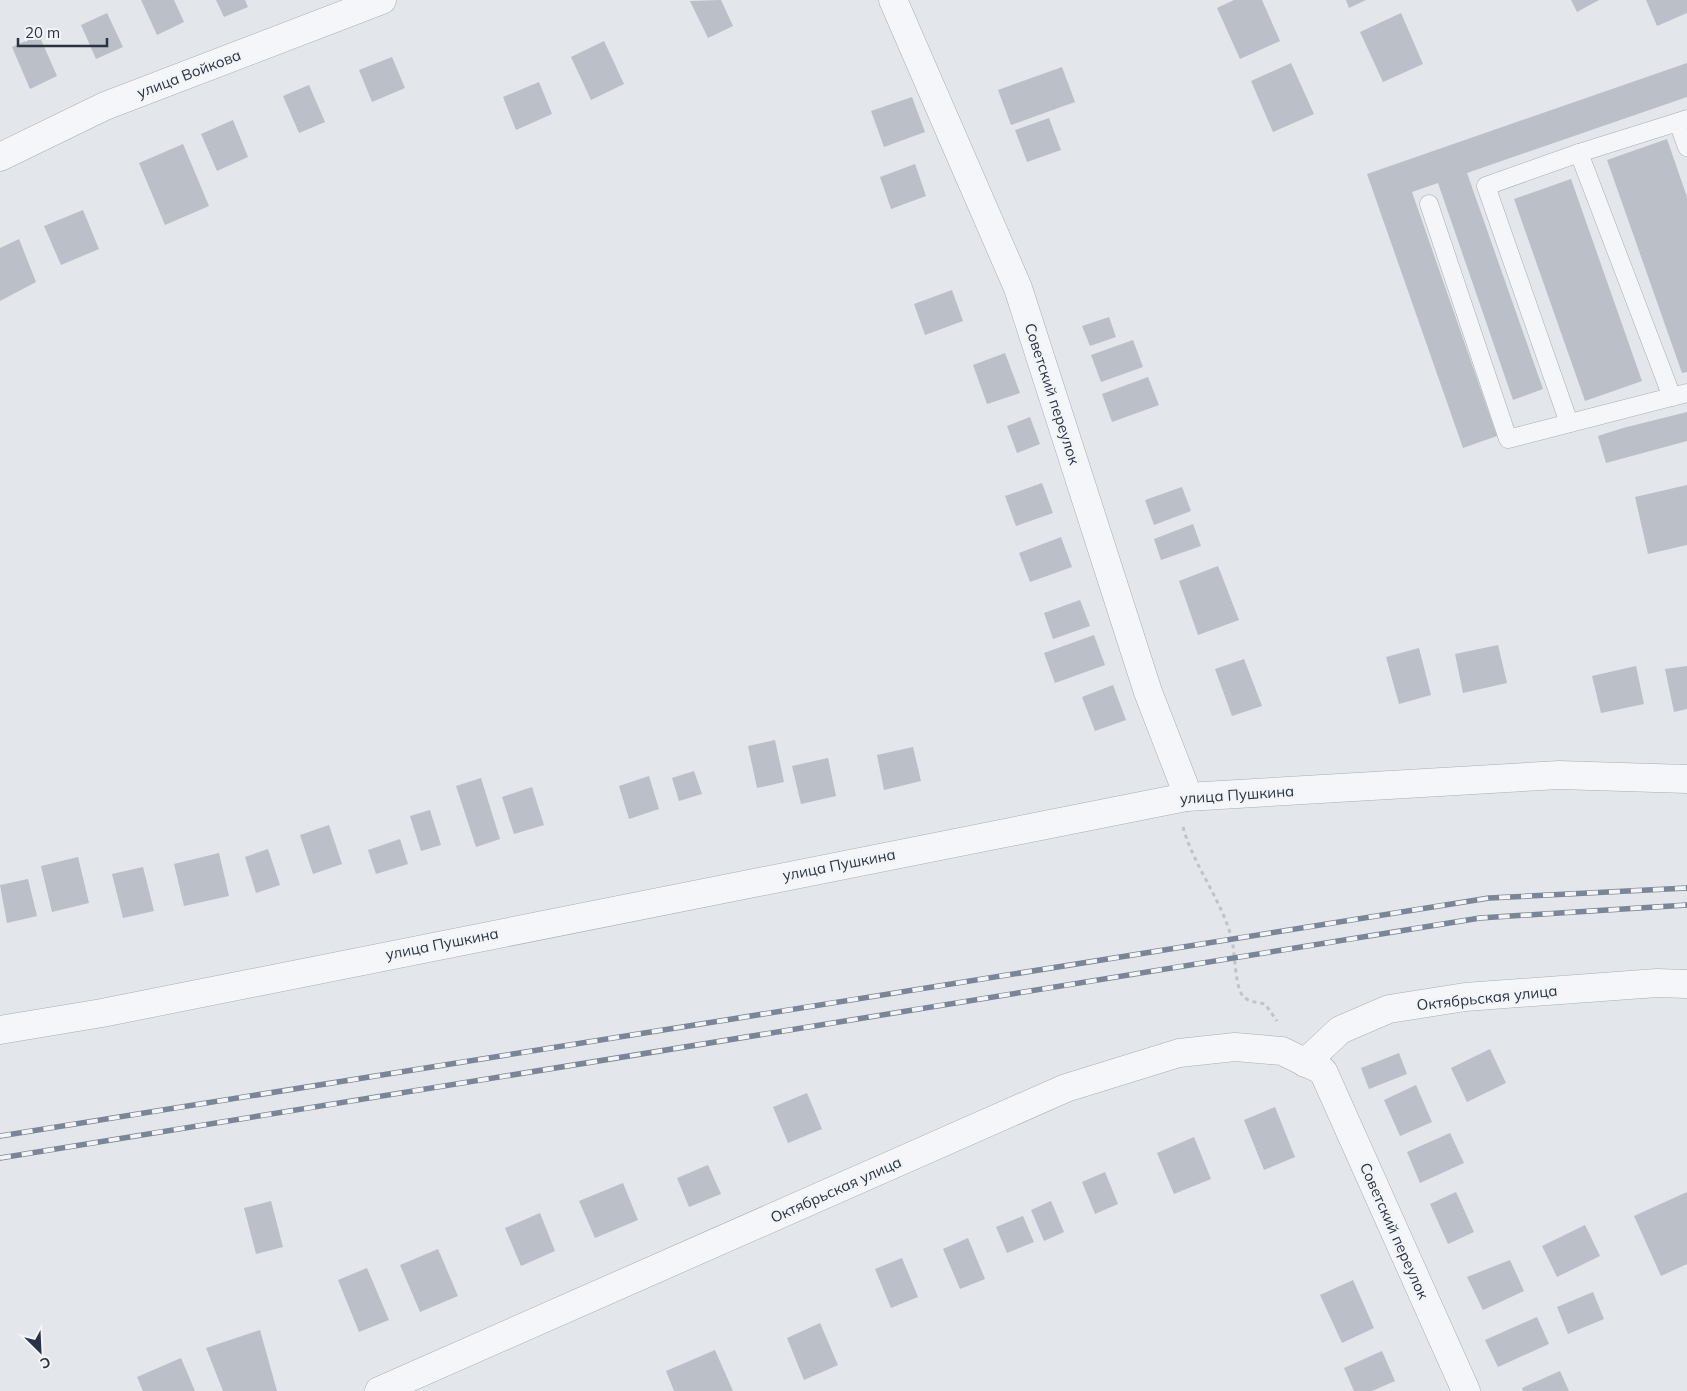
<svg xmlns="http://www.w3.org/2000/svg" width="1687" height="1391" font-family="Mulish,sans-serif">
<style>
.building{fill:#babfc8}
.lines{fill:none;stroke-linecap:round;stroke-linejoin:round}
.service-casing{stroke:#a8adb5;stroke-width:19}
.minor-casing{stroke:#a8adb5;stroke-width:29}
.path{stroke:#c0c3ca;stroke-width:3;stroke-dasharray:4 4;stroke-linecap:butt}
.service{stroke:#f5f6f9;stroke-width:18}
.minor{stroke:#f5f6f9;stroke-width:28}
.rail-casing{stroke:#7c8594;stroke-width:5.5}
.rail{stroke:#f2f5f8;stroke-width:4;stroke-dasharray:11;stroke-linecap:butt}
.labels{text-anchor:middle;stroke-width:5;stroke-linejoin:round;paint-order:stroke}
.street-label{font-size:15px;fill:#2b3343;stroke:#f2f5f8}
</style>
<rect width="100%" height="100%" fill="#e3e6eb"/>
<g class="building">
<path d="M141,0h33l10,22 -27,13z"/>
<path d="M216,0h29l3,7 -24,10z"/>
<path d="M721,0l12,26 -25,12 -18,-37z"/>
<path d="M1234,0h28l18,41 -40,18 -23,-51z"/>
<path d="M1346,0h20l-17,8z"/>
<path d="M1571,0h28l-22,12z"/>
<path d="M1646,0h41v13l-30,13z"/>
<path d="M107,13l16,34 -27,12 -15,-34z"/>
<path d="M1401,13l22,51 -40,18 -23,-50z"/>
<path d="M39,35l18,41 -27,13 -18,-42z"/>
<path d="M604,41l20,43 -33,16 -20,-43z"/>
<path d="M392,57l13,31 -33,14 -13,-32z"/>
<path d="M1291,63l23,51 -41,18 -22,-51z"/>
<path d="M1687,63v34l-220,76 76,216 -30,11 -75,-217 -26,9 85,244 -34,12 -96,-274z"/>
<path d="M1062,67l13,35 -64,23 -13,-35z"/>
<path d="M539,82l13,32 -36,16 -13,-33z"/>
<path d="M309,85l16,37 -26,11 -16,-37z"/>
<path d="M912,97l13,35 -41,15 -13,-36z"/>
<path d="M1049,118l12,32 -34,12 -12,-32z"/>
<path d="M233,120l15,37 -31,14 -16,-37z"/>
<path d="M1667,139l20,58v175l-5,1 -75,-213z"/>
<path d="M183,144l26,62 -44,19 -26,-62z"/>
<path d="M915,164l11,32 -35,13 -11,-32z"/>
<path d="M1571,179l71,202 -57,20 -71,-202z"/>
<path d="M83,210l16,39 -38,16 -17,-39z"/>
<path d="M19,239l17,43 -36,19v-53z"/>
<path d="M952,290l11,31 -38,14 -11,-31z"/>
<path d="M1109,317l7,20 -26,9 -8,-20z"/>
<path d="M1133,340l10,27 -42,15 -10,-27z"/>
<path d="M1005,353l15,40 -33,11 -14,-39z"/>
<path d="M1148,377l11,28 -47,17 -10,-28z"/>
<path d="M1687,412v29l-81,22 -8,-27 25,-8z"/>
<path d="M1030,417l10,27 -23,9 -10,-27z"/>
<path d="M1042,483l11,30 -37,13 -11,-30z"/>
<path d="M1687,485v60l-39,9 -13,-57z"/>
<path d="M1182,487l9,24 -37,14 -9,-25z"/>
<path d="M1193,524l8,22 -40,14 -7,-21z"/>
<path d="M1061,537l11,30 -42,15 -11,-29z"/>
<path d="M1218,566l21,54 -41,15 -19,-54z"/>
<path d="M1080,600l10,26 -37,13 -9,-26z"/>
<path d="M1094,635l11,30 -50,18 -11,-30z"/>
<path d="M1498,645l9,38 -44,10 -8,-39z"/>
<path d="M1419,648l12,47 -32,9 -13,-47z"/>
<path d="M1244,659l18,47 -30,10 -17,-47z"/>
<path d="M1636,666l8,38 -43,9 -9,-37z"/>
<path d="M1687,666v43l-13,3 -9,-43z"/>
<path d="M1113,685l13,35 -31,11 -13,-34z"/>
<path d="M775,740l9,42 -27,6 -9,-42z"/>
<path d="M913,747l8,34 -37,9 -7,-35z"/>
<path d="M828,758l8,38 -35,8 -9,-38z"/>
<path d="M694,771l8,23 -23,7 -7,-23z"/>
<path d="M649,776l10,33 -30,10 -10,-33z"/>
<path d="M481,778l19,61 -24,8 -20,-61z"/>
<path d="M532,787l12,38 -30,9 -12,-37z"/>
<path d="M430,810l11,35 -20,6 -11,-35z"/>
<path d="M329,825l13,39 -29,10 -13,-39z"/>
<path d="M400,839l8,25 -32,10 -8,-24z"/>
<path d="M268,849l12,36 -24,8 -11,-36z"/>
<path d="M219,853l10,43 -45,10 -10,-42z"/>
<path d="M78,857l11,46 -37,9 -11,-46z"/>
<path d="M143,867l11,44 -31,7 -11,-44z"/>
<path d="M28,879l9,37 -30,7 -7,-38z"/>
<path d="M1490,1049l16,34 -39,19 -16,-34z"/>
<path d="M1399,1053l8,21 -38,15 -8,-21z"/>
<path d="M1416,1085l16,37 -32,14 -16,-36z"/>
<path d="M807,1093l15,36 -34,14 -15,-36z"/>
<path d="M1275,1107l20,50 -31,13 -20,-50z"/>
<path d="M1450,1133l14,30 -44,20 -13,-31z"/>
<path d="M1194,1137l17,42 -37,15 -17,-41z"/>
<path d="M708,1165l13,29 -32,13 -12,-29z"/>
<path d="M1105,1172l13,32 -23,10 -13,-32z"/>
<path d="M623,1183l15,37 -43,18 -16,-37z"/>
<path d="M1456,1192l18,40 -26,12 -18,-40z"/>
<path d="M1687,1192v72l-26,12 -27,-60z"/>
<path d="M271,1201l12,46 -27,7 -12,-46z"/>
<path d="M1051,1201l13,31 -20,9 -13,-31z"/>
<path d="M540,1213l15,38 -34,15 -16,-38z"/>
<path d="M1023,1216l11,26 -27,11 -11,-26z"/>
<path d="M1585,1225l15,31 -43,21 -15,-31z"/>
<path d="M968,1238l17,41 -25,10 -17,-40z"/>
<path d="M438,1249l20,47 -38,16 -20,-47z"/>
<path d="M902,1258l16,39 -27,11 -16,-39z"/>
<path d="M1510,1260l14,31 -41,19 -16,-33z"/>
<path d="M367,1268l22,52 -30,12 -21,-52z"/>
<path d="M1353,1280l21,48 -32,15 -22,-48z"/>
<path d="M1593,1292l11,27 -36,15 -11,-27z"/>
<path d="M1537,1317l12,27 -51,23 -13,-27z"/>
<path d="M820,1323l18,42 -34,15 -17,-42z"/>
<path d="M260,1330l17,61h-54l-17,-43z"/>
<path d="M715,1350l18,41h-59l-8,-20z"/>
<path d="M1382,1351l13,30 -23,10h-18l-10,-23z"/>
<path d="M181,1358l14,33h-52l-6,-14z"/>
<path d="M1560,1371l9,20h-46l-1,-3z"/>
</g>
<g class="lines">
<defs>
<g id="service">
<path d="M1687,119l-9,3 9,25"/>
<path d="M1429,204l79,235 179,-46"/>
<path d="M1672,397l-93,-244 99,-31"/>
<path d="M1569,423l-83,-237 93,-33"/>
</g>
<g id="minor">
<path d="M893,0l125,288 130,404 36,93 2,12"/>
<path d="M0,157l105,-51 277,-106"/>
<path d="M0,1030l102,-17 1084,-216 373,-22 128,4"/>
<path d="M1305,1063l35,-33 49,-21 76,-12 192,-14 30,1"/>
<path d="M379,1391l687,-303 113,-35 56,-6 47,4 41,20 143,320"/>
</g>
</defs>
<use href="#service" class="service-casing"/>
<use href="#minor" class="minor-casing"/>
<path class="path" d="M1183,827c11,40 39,73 49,113 3,15 3,41 9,53 5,9 15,9 24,11l12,17"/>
<use href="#service" class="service"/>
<use href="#minor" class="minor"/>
<defs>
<g id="rail">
<path d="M0,1136l1489,-238 198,-10"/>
<path d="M0,1158l1480,-240 207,-13"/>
</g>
</defs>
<use href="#rail" class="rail-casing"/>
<use href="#rail" class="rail"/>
</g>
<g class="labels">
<g class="street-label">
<text transform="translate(189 74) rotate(-21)" y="5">улица Войкова</text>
<text transform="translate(1052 394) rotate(72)" y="5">Советский переулок</text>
<text transform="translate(1237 795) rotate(-4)" y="5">улица Пушкина</text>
<text transform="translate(839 865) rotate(-11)" y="5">улица Пушкина</text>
<text transform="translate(442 944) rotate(-11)" y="5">улица Пушкина</text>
<text transform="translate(1487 998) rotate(-6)" y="5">Октябрьская улица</text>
<text transform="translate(836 1190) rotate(-24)" y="5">Октябрьская улица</text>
<text transform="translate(1394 1231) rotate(66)" y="5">Советский переулок</text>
</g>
</g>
<g transform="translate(40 1351) rotate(156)" stroke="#f2f5f8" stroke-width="4" paint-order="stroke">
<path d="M0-4L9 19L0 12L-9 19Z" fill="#2b3343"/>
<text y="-8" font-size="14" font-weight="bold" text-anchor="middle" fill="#2b3343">С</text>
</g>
<path d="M18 38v8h89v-8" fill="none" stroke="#2b3343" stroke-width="2.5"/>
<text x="25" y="38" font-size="15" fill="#2b3343" stroke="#f2f5f8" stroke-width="4" paint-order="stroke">20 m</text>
</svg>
